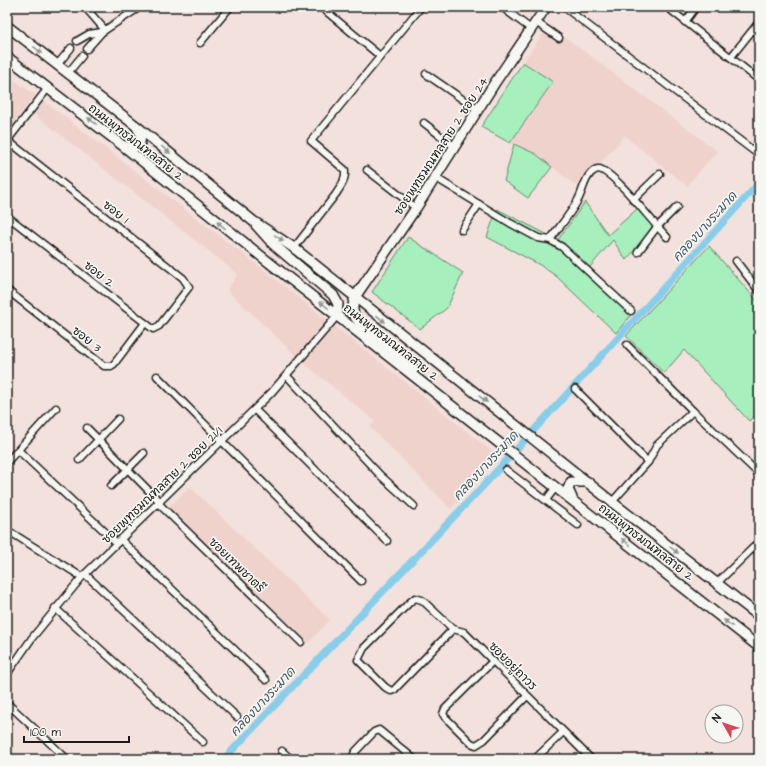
<svg xmlns="http://www.w3.org/2000/svg" width="766" height="766" font-family="'Architects Daughter','Playpen Sans Thai',sans-serif">
<style>
.built{fill:#f0d2cd}
.green{fill:#a7efbc;stroke:#62866c}
.lines{fill:none;stroke-linecap:round;stroke-linejoin:round}
.canal{stroke:#88cdea;stroke-width:7}
.street-casing{stroke:#1c1c1c;stroke-width:9}
.secondary-casing{stroke:#1c1c1c;stroke-width:12}
.street{stroke:#f6f6f2;stroke-width:6}
.secondary{stroke:#f6f6f2;stroke-width:9}
.oneway{fill:#949492}
.labels{text-anchor:middle;stroke-width:3.5;stroke-linejoin:round;paint-order:stroke}
.street-label{font-size:12px;fill:#1c1c1c;stroke:#f6f6f2}
.water-label{font-size:13px;font-style:italic;fill:#425a64;stroke:#f6f6f2}
</style>
<rect width="100%" height="100%" fill="#f2e1dc"/>
<filter id="ink" filterUnits="userSpaceOnUse"><feTurbulence type="fractalNoise" baseFrequency=".025" numOctaves="2"/><feDisplacementMap in="SourceGraphic" scale="8" xChannelSelector="R" yChannelSelector="G"/><feConvolveMatrix kernelMatrix="1 2 1 2 8 2 1 2 1" color-interpolation-filters="sRGB"/></filter>
<g filter="url(#ink)">
<g class="built">
<path d="M549,25l168,126 -30,35 -62,-50 -47,51 -42,-33 -26,-11 43,-60 -30,-21z"/>
<path d="M7,75l28,20 -28,37z"/>
<path d="M44,101l220,169 235,187 -48,52 -81,-82 5,-6 -69,-56 -79,-75 11,-16 -204,-160z"/>
<path d="M190,487l140,133 -22,23 -140,-136z"/>
</g>
<g class="green">
<path d="M523,62l30,20 -43,61 -29,-16z"/>
<path d="M514,144l22,10 16,13 -24,31 -24,-17z"/>
<path d="M585,202l23,33 29,-26 17,19 -28,32 -13,-20 -24,28 46,42 -19,23 -60,-57 -16,-11 -53,-28 10,-28 61,31z"/>
<path d="M408,237l55,36 -16,35 -27,21 -48,-37z"/>
<path d="M709,246l50,57v108l-10,10 -65,-71 -20,23 -38,-37z"/>
</g>
<g class="lines">
<path class="canal" d="M224,759l260,-274 275,-302"/>
<defs>
<g id="street">
<path d="M85,7l20,23"/>
<path d="M321,7l59,49"/>
<path d="M564,7l195,148"/>
<path d="M667,7l92,73"/>
<path d="M503,8l28,21"/>
<path d="M536,22l23,16"/>
<path d="M685,22l11,-15"/>
<path d="M77,41l12,-7 13,-2"/>
<path d="M200,43l30,-36"/>
<path d="M87,49l15,-17 38,-25"/>
<path d="M731,57l28,-35"/>
<path d="M57,65l14,-17"/>
<path d="M68,73l14,-17"/>
<path d="M426,74l52,36"/>
<path d="M424,123l31,24"/>
<path d="M7,141l41,-53"/>
<path d="M367,170l49,38"/>
<path d="M436,178l74,45 28,15 12,2c9,-13 20,-25 28,-40 5,-9 6,-20 13,-27 3,-3 7,-5 11,-3 19,10 48,50 65,67"/>
<path d="M633,200l27,-26"/>
<path d="M7,216l146,113 6,-3 30,-39 -6,-9 -176,-138"/>
<path d="M462,230l17,-26"/>
<path d="M550,240l12,7 69,64"/>
<path d="M294,248l42,-54c5,-8 10,-14 9,-24l-34,-29 110,-134"/>
<path d="M638,252l19,-25 20,-20"/>
<path d="M736,261l23,30"/>
<path d="M7,290l97,76h7l3,-2 31,-41"/>
<path d="M627,345l66,66"/>
<path d="M157,376l204,205"/>
<path d="M287,376l93,99 34,31"/>
<path d="M575,389l73,73"/>
<path d="M255,410l132,131"/>
<path d="M87,428l73,74"/>
<path d="M18,450l99,93"/>
<path d="M79,460l39,-41"/>
<path d="M7,462l49,-54"/>
<path d="M506,470l72,55"/>
<path d="M111,486l33,-33"/>
<path d="M546,500l10,-13"/>
<path d="M612,502l36,-40 9,-17 36,-34 66,63"/>
<path d="M159,504l142,138"/>
<path d="M7,530l75,47"/>
<path d="M121,540l145,140"/>
<path d="M85,574l152,143"/>
<path d="M717,583l42,-41"/>
<path d="M55,608l148,134"/>
<path d="M453,629l-59,61 -3,1 -6,-4 -27,-27 6,-12 45,-45 6,-5 7,2 31,29 11,3 127,127"/>
<path d="M493,661l-48,48 -2,5 2,3 26,26 5,2 8,-5 43,-44"/>
<path d="M7,674l25,-36 50,-61 189,-184 66,-77"/>
<path d="M7,703l60,56"/>
<path d="M282,751l9,8"/>
<path d="M356,759l-2,-5 2,-3 18,-19 5,-2 35,29"/>
<path d="M535,759l28,-27"/>
</g>
<g id="secondary">
<path d="M7,26l128,99 118,96 41,27 318,254 147,114"/>
<path d="M7,57l115,88 149,119 488,383"/>
<path d="M124,146l9,2 7,-5 1,-8 -4,-8"/>
<path d="M256,225l17,19 60,51 5,9 -1,12"/>
<path d="M414,369c-13,-12 -53,-39 -60,-54 -2,-6 -1,-12 1,-18l61,-89 78,-124 52,-77"/>
<path d="M572,498l-4,-9 3,-7h17"/>
</g>
</defs>
<use href="#street" class="street-casing"/>
<use href="#secondary" class="secondary-casing"/>
<use href="#street" class="street"/>
<use href="#secondary" class="secondary"/>
</g>
<defs><path id="oneway-solid" d="M-6-.8H1V-3.2L6.5 0L1 3.2V.8H-6Z"/></defs>
<g class="oneway">
<use href="#oneway-solid" transform="translate(38 50) rotate(38)"/>
<use href="#oneway-solid" transform="translate(92 121) rotate(-142)"/>
<use href="#oneway-solid" transform="translate(166 150) rotate(39)"/>
<use href="#oneway-solid" transform="translate(221 225) rotate(-141)"/>
<use href="#oneway-solid" transform="translate(279 238) rotate(35)"/>
<use href="#oneway-solid" transform="translate(324 305) rotate(-142)"/>
<use href="#oneway-solid" transform="translate(381 319) rotate(39)"/>
<use href="#oneway-solid" transform="translate(483 399) rotate(38)"/>
<use href="#oneway-solid" transform="translate(626 542) rotate(-142)"/>
<use href="#oneway-solid" transform="translate(674 550) rotate(38)"/>
<use href="#oneway-solid" transform="translate(728 623) rotate(-142)"/>
</g>
</g>
<g class="labels">
<g class="street-label">
<text transform="translate(136 142) rotate(38)" y="4">ถนนพุทธมณฑลสาย 2</text>
<text transform="translate(441 146) rotate(-57)" y="4">ซอยพุทธมณฑลสาย 2 ซอย 24</text>
<text transform="translate(116 212) rotate(38)" y="4">ซอย 1</text>
<text transform="translate(99 274) rotate(38)" y="4">ซอย 2</text>
<text transform="translate(87 339) rotate(38)" y="4">ซอย 3</text>
<text transform="translate(391 342) rotate(38)" y="4">ถนนพุทธมณฑลสาย 2</text>
<text transform="translate(162 485) rotate(-44)" y="4">ซอยพุทธมณฑลสาย 2 ซอย 21/1</text>
<text transform="translate(646 542) rotate(38)" y="4">ถนนพุทธมณฑลสาย 2</text>
<text transform="translate(237 565) rotate(44)" y="4">ซอยเทพชาตรี</text>
<text transform="translate(513 666) rotate(45)" y="4">ซอยอยู่ถาวร</text>
</g>
<g class="water-label">
<text transform="translate(704 226) rotate(-48)" y="5">คลองบางระมาด</text>
<text transform="translate(485 465) rotate(-47)" y="5">คลองบางระมาด</text>
<text transform="translate(262 701) rotate(-47)" y="5">คลองบางระมาด</text>
</g>
</g>
<rect width="766" height="766" fill="none" stroke="#f6f6f2" stroke-width="24"/>
<rect x="12" y="12" width="742" height="742" fill="none" stroke="#1c1c1c" stroke-width="1.5" filter="url(#ink)"/>
<g transform="translate(724 724) rotate(309)"><circle r="19" fill="#f6f6f2" stroke="#9f9f9c"/>
<path d="M0-3L7 15L0 10L-7 15Z" fill="#d1495b"/>
<text y="-6" font-size="11" font-weight="bold" text-anchor="middle" fill="#1c1c1c">N</text>
</g>
<path d="M24 736v6h105v-6" fill="none" stroke="#1c1c1c" stroke-width="2"/>
<text x="30" y="736" font-size="12" fill="#1c1c1c" stroke="#f6f6f2" stroke-width="3" paint-order="stroke">100 m</text>
</svg>
